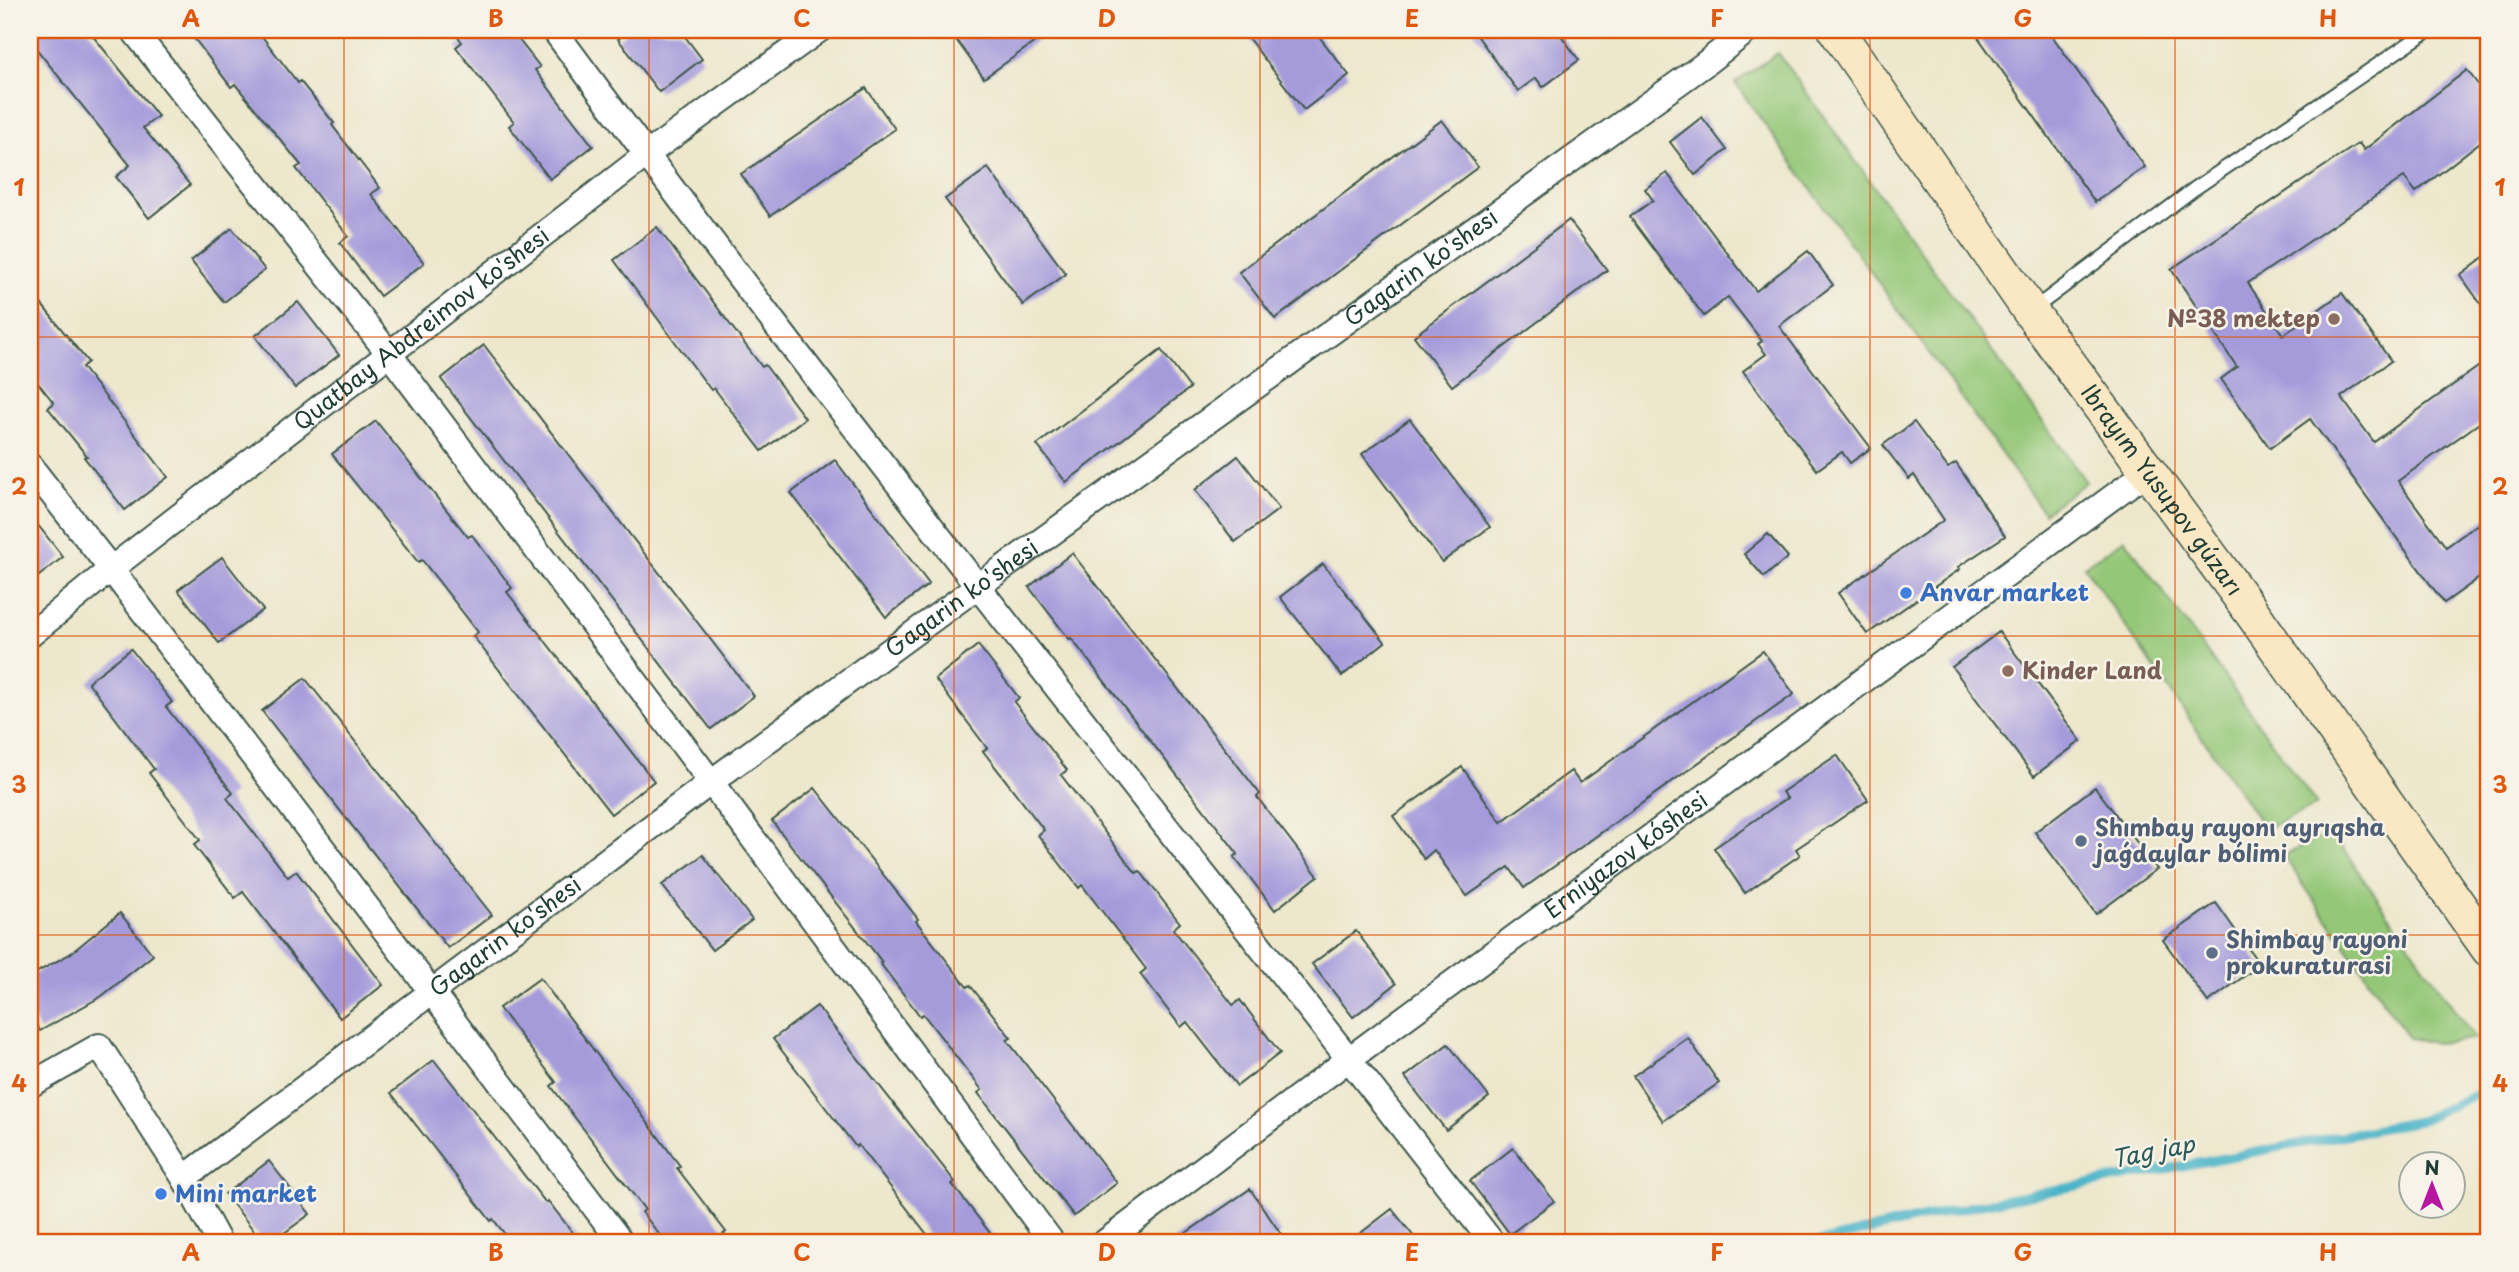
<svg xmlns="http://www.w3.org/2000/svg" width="2519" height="1272" font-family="'Playpen Sans',sans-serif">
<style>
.green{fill:#94c778;stroke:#5a8256;stroke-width:2}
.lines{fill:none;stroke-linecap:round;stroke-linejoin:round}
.stream{stroke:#4ab3c8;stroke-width:9}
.building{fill:#a59bdb}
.service-casing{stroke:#3e564b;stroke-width:16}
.minor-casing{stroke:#3e564b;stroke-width:28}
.secondary-casing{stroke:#3e564b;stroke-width:38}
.service{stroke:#fff;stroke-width:12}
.minor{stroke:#fff;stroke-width:24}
.secondary{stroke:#fae7c3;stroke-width:35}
.grid{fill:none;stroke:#de580e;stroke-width:2;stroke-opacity:0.55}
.education-dot{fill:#8d6e63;stroke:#f7f3e8;stroke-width:2.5}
.shop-dot{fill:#3f7fe0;stroke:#f7f3e8;stroke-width:2.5}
.service-dot{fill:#5c6f8a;stroke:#f7f3e8;stroke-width:2.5}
.labels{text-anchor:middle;stroke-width:5;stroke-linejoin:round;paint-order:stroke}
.street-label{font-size:23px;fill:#1f3d34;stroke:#f7f3e8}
.education-label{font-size:23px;font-weight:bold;fill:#785e54;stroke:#f7f3e8;text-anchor:end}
.shop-label{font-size:23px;font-weight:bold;fill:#366cbe;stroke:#f7f3e8;text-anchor:start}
.service-label{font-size:23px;font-weight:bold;fill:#4e5e75;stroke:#f7f3e8;text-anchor:start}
.water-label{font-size:24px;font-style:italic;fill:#2a5a59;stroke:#f7f3e8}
.neatline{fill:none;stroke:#de580e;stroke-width:2.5}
.grid-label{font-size:23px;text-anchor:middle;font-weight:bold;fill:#de580e}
</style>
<rect width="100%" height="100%" fill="#f7f3e8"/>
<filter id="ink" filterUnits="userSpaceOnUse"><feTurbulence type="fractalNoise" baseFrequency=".0143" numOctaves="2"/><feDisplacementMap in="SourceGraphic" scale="14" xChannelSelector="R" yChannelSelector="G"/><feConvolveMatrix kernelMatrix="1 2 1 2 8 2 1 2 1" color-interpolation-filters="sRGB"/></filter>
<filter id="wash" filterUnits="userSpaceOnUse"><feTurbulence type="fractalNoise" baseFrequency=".00686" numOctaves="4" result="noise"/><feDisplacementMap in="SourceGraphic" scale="28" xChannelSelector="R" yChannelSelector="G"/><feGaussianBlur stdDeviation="1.57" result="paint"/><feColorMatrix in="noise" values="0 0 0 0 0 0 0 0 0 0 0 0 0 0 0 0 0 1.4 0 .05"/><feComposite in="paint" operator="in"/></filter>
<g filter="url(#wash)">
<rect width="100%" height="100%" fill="#ede7cc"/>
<g class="green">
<path d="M1778,53l308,429 -42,31 -309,-430z"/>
<path d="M2125,539l192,266 -52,24 -181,-263z"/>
<path d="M2332,833l143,206 -39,4 -27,-5 -126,-183z"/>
</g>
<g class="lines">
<path class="stream" d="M1818,1242l164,-38 437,-83 70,-33"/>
</g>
<g id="blocks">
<g class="building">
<path d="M30,30h58l70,86 -15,12 47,57 -41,33 -33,-41 14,-12 -100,-124z"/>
<path d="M188,30h69l41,53 2,-2 34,42 -2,2 48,63 -9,6 53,69 -44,33 -40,-53 8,-7 -52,-68 5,-3 -66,-81 -4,3z"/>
<path d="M453,30h58l29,37 -5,3 58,76 -43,33 -41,-53 5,-4 -58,-75 6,-5z"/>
<path d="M630,30h50l22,29 -43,33 -41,-53z"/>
<path d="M949,30h103l-68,48z"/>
<path d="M1242,30h72l35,45 -45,35z"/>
<path d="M1473,30h84l22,30 -36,27 -7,-9 -18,13z"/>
<path d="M1973,30h75l97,137 -50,35z"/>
<path d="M2467,70l22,29v36l-73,57 -12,-15 -156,106 35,52 59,-42 49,68 -50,36 33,45 115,-83v57l-91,65 48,66 43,-31v55l-45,32 -134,-184 -40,29 -49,-69 16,-12 -66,-98 188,-126 5,7z"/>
<path d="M866,88l29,41 -125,87 -29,-42z"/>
<path d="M1702,117l25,33 -32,25 -25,-33z"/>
<path d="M1442,120l36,47 -203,152 -36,-47z"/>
<path d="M988,168l78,106 -43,31 -78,-106z"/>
<path d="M1667,173l89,118 52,-40 25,34 -54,41 92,122 -21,15 -8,-11 -25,18 -74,-99 23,-17 -8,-10 4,-3 -34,-44 -24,19 -74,-99 23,-17 -8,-11z"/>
<path d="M1569,220l38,50 -155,116 -38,-50z"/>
<path d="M657,227l105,140 3,-2 40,53 -43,33 -48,-63 -3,2 -97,-130z"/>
<path d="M232,228l33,42 -41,32 -33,-41z"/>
<path d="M2489,253v62l-29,-40z"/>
<path d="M30,290l58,72 -6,5 86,110 -43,33 -41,-53 3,-1 -39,-48 6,-5 -24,-30z"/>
<path d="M298,302l41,53 -44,33 -40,-52z"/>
<path d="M484,345l270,351 -43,33 -270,-350z"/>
<path d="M1161,350l29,38 -124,94 -29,-37z"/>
<path d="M1410,419l80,108 -48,35 -80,-108z"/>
<path d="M376,421l92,116 4,-2 40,53 -5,4 147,189 -43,33 -138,-178 5,-4 -56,-72 -4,2 -86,-108z"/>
<path d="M1914,422l34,46 8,-5 49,73 -47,31 2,2 -93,65 -29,-41 106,-73 -30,-45 -5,4 -26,-34z"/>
<path d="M1238,456l41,53 -44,33 -40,-52z"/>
<path d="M835,460l94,124 -43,33 -95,-124z"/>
<path d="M30,515l33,42 -33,26z"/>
<path d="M1768,534l20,23 -24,20 -20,-23z"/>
<path d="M1072,553l188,241 -3,3 61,79 -43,34 -41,-53 4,-3 -167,-216 -2,1 -40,-52z"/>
<path d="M222,557l41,53 -44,33 -41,-53z"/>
<path d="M1323,564l62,78 -43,34 -62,-79z"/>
<path d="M1999,632l82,109 -47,35 -82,-109z"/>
<path d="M978,645l41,53 -5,4 53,68 -6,5 75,98 4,-2 40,52 -7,6 60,76 7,-5 40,53 -43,33 -50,-64 -6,5 -41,-53 6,-5 -64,-84 -3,3 -41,-53 6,-5 -61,-79 4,-3 -52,-69z"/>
<path d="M131,649l41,53 -6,5 67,86 -6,5 61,79 8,-6 87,114 -43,33 -97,-126 -8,6 -41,-53 6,-5 -51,-67 5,-4 -66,-87z"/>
<path d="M1763,651l31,43 -270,194 -15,-21 -42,29 -33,-46 -10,9 -31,-43 69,-49 39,55 70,-51 9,12z"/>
<path d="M305,678l187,237 -44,33 -186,-237z"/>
<path d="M1837,755l31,45 -72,49 4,6 -55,38 -31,-45 73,-50 -5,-6z"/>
<path d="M2095,787l62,82 -61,45 -61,-82z"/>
<path d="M815,788l103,131 -2,2 51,66 3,-2 41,53 -4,2 110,143 -43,33 -96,-123 4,-3 -59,-76 -3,2 -40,-53 2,-1 -110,-141z"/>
<path d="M703,855l49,65 -40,30 -50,-65z"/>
<path d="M2216,903l44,62 -52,37 -45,-62z"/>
<path d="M120,913l33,42 -51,41 -62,35 -10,-18v-37l40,-22z"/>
<path d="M1356,931l40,53 -43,33 -41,-53z"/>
<path d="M540,978l140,188 -3,2 49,64 -13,10h-48l-23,-30 3,-2 -94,-124 5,-4 -57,-74z"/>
<path d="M817,1006l138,176 -3,2 45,58h-64l-75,-97 -2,2 -41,-53 -42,-55z"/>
<path d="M1688,1038l31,45 -56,38 -30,-45z"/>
<path d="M1448,1044l41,53 -43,33 -41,-53z"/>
<path d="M434,1060l112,143 2,-2 32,41h-69l-18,-23 -2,2 -100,-128z"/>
<path d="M1513,1148l41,53 -44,33 -40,-53z"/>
<path d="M269,1161l41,53 -38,28h-9l-38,-48z"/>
<path d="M1250,1189l31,45 -12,8h-96z"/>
<path d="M1392,1209l26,33h-69z"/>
</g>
</g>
</g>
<g filter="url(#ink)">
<use href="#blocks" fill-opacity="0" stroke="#3e564b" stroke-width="2"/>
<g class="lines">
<defs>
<path id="service" d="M2031,311l163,-122 235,-159"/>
<g id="minor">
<path d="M133,30l257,325 321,427 341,460"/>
<path d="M554,30c303,411 624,809 938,1212"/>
<path d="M30,466l81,103 510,673"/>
<path id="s1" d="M30,635l81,-66 535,-414 173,-125"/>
<path d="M30,1085l69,-39 85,132 35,64"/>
<path id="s2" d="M184,1178l527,-396 267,-196 724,-520 46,-36"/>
<path id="s3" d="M1105,1242l244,-183 799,-588"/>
</g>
<g id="secondary">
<path id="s4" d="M1836,30l194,281 223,303 236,335"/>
</g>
</defs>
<use href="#service" class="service-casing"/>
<use href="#minor" class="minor-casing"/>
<use href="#secondary" class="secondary-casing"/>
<use href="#service" class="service"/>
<use href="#minor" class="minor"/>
<use href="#secondary" class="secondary"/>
</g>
</g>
<path class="grid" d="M344,30v1212M649,30v1212M954,30v1212M1260,30v1212M1565,30v1212M1870,30v1212M2175,30v1212M30,337h2459M30,636h2459M30,935h2459"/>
<g class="education-dot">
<circle cx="2334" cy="319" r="7"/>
<circle cx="2008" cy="671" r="7"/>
</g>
<g class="shop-dot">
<circle cx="1906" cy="593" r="7"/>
<circle cx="161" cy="1194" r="7"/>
</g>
<g class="service-dot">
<circle cx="2081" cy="841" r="7"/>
<circle cx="2212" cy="953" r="7"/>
</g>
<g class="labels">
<g class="street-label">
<text dy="8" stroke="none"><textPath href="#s2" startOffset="1536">Gagarin ko'shesi</textPath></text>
<text dy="8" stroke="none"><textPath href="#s1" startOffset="497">Quatbay Abdreimov ko'shesi</textPath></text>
<text dy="8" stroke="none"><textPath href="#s4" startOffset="564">Ibrayım Yusupov gúzarı</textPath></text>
<text dy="8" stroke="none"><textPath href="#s2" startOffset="970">Gagarin ko'shesi</textPath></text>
<text dy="8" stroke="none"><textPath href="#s3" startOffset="649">Erniyazov kóshesi</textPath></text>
<text dy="8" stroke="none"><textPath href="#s2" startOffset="402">Gagarin ko'shesi</textPath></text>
</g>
<g class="education-label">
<text x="2320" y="327">№38 mektep</text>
<text x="2022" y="679" text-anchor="start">Kinder Land</text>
</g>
<g class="shop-label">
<text x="1920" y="601">Anvar market</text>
<text x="175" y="1202">Mini market</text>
</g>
<g class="service-label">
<text x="2095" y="836">Shımbay rayonı ayrıqsha<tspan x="2095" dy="26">jaǵdaylar bólimi</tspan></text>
<text x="2226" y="948">Shimbay rayoni<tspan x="2226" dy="26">prokuraturasi</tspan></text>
</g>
<g class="water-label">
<text transform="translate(2153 1152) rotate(-11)" y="8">Tag jap</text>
</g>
</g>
<rect width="2519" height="1272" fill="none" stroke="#f7f3e8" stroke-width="77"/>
<g transform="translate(2432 1185)"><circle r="33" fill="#f7f3e8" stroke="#a1aaa0" stroke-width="2"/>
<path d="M0-5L12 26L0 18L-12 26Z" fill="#b5179e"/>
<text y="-10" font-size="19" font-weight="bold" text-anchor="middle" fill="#1f3d34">N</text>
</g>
<rect x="38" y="38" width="2442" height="1196" class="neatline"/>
<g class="grid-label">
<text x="191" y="27">A</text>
<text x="496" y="27">B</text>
<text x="802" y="27">C</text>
<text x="1107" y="27">D</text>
<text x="1412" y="27">E</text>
<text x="1717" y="27">F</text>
<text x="2023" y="27">G</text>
<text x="2328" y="27">H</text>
<text x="19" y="196">1</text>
<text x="2500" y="196">1</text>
<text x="19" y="495">2</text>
<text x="2500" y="495">2</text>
<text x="19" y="793">3</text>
<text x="2500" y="793">3</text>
<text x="19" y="1092">4</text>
<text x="2500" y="1092">4</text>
<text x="191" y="1261">A</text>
<text x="496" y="1261">B</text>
<text x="802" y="1261">C</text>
<text x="1107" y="1261">D</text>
<text x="1412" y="1261">E</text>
<text x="1717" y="1261">F</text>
<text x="2023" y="1261">G</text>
<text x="2328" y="1261">H</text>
</g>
</svg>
